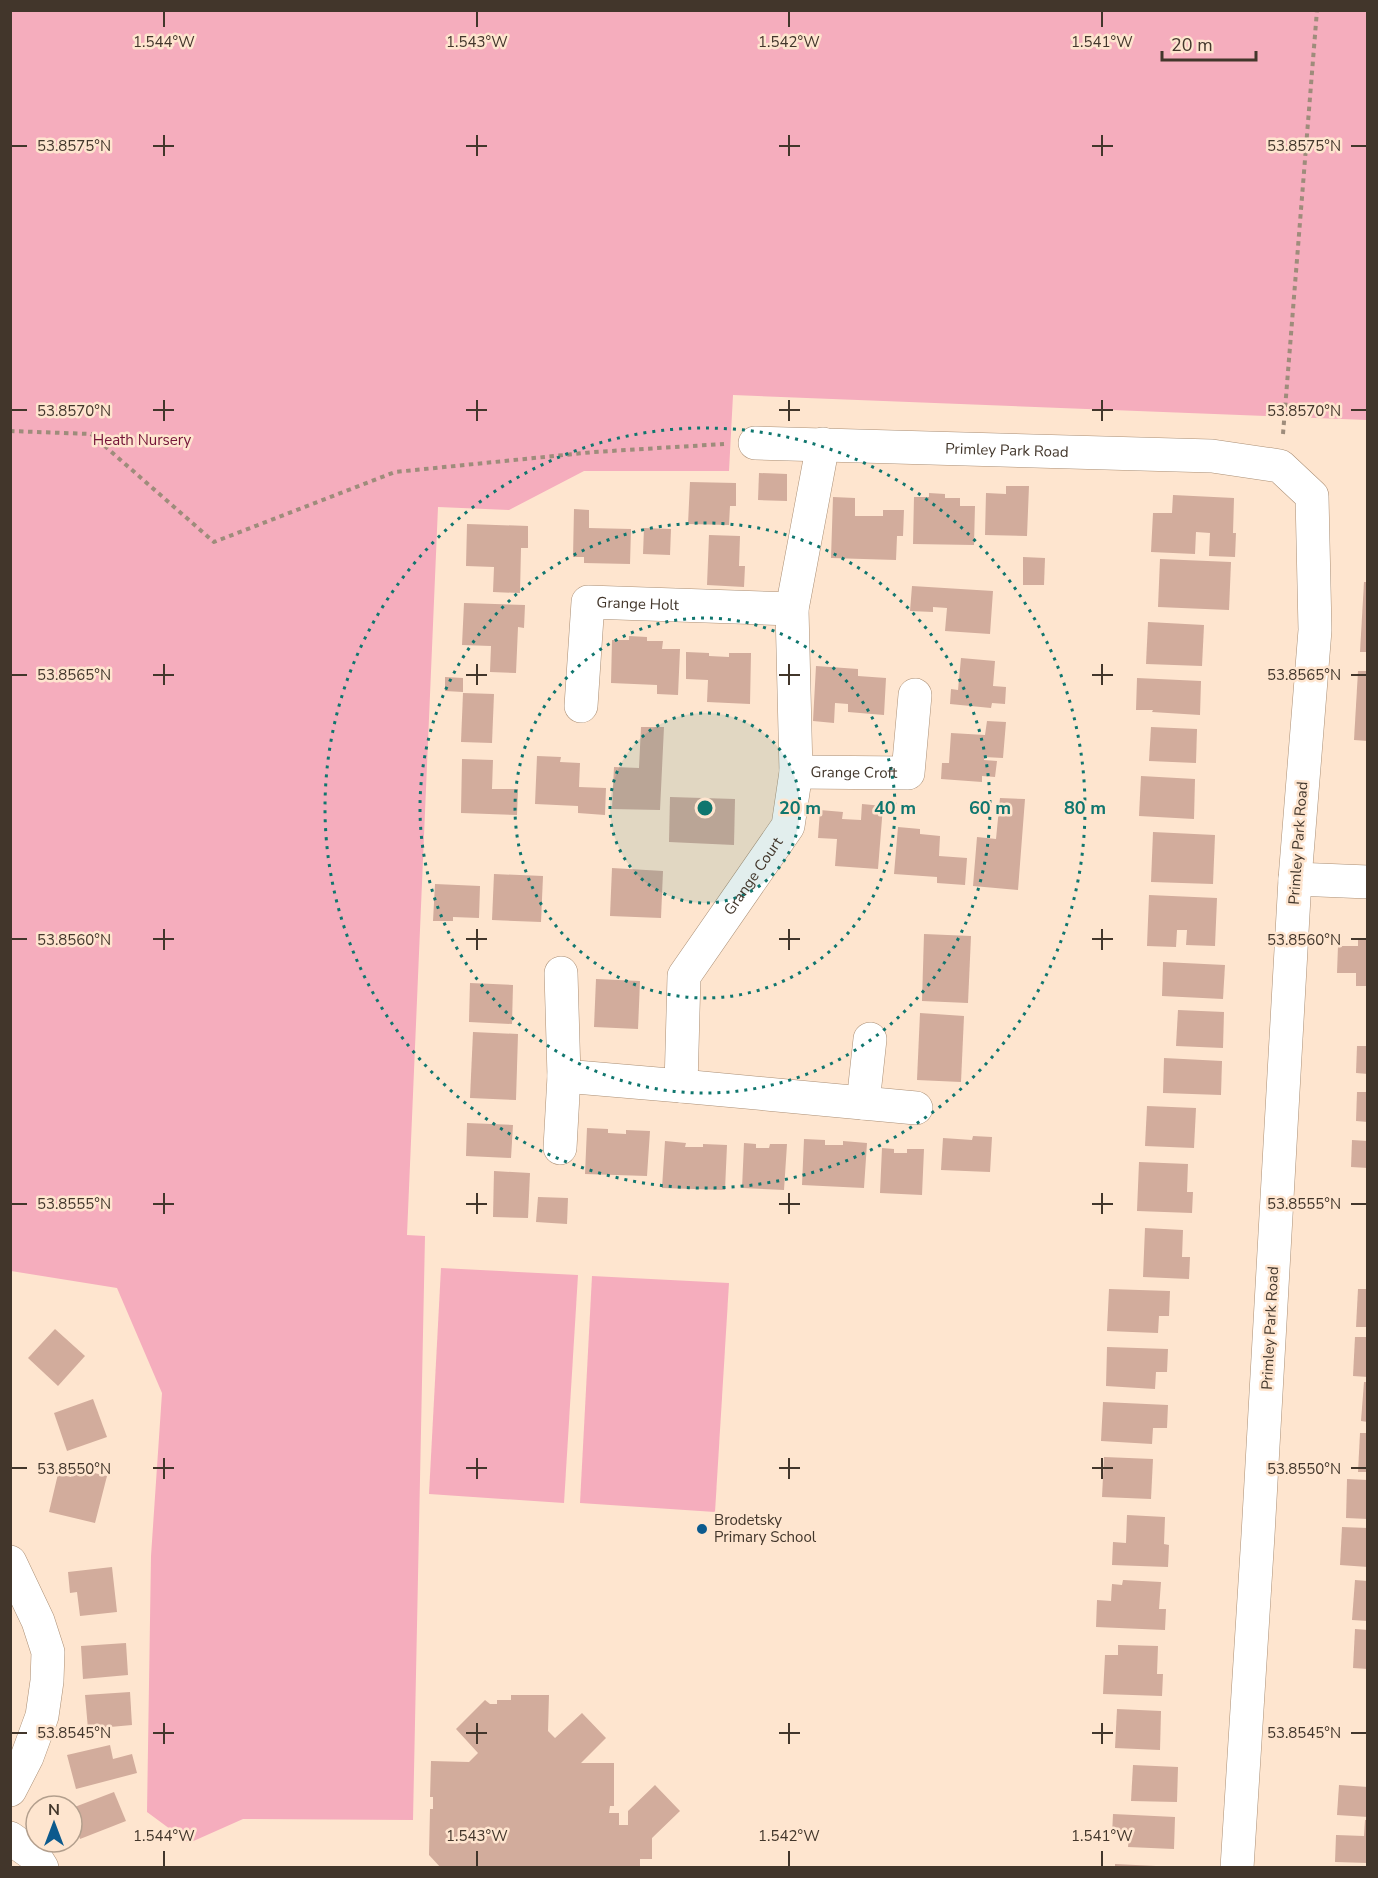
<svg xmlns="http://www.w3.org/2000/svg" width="1378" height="1878" font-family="'Nunito Sans',sans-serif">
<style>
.green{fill:#f5adbd}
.building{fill:#d2ac9c}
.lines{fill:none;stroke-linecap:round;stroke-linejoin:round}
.minor-casing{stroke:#ab8f75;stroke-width:34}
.path{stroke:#9e8c7b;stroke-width:4;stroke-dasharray:4.5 4.5;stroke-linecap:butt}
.minor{stroke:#fff;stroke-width:33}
.ticks{fill:none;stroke:#42362b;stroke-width:2}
.ring{fill:none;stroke:#0f766e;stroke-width:3;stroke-dasharray:3 6}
.poi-dot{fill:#0c5a8d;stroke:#fee5cf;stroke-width:2}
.labels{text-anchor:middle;stroke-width:5;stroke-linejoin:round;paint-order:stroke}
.park-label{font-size:15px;fill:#741538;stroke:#fee5cf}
.street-label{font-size:15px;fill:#42362b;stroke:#fee5cf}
.poi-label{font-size:15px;fill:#42362b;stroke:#fee5cf;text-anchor:start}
.ticks-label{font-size:15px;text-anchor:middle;fill:#42362b;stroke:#fee5cf;stroke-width:5;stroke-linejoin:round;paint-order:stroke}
.centre{fill:#0f766e;stroke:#fee5cf;stroke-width:3}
.ring-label{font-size:18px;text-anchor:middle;font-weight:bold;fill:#0f766e;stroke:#fee5cf;stroke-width:5;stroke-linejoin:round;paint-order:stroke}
</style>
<rect width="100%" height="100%" fill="#fee5cf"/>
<g class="green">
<path d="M10,11h1357v409l-634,-25 -4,76h-145l-75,39 -71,-3 -31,728 18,1 -12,584 -170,-1 -54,24 -42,-31 4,-256 11,-163 -45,-105 -106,-17z"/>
<path d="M441,1268l137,7 -14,228 -135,-9z"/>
<path d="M592,1276l137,7 -14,229 -135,-9z"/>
</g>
<g class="building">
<path d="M759,473l28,1v27l-29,-1z"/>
<path d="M690,482l46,1v23h-6l-1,19 -41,-1z"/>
<path d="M1006,486h23l-2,50 -42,-1 1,-42 20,1z"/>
<path d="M929,493l16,1v4h15v8h15l-1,39 -61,-1 1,-47h15z"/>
<path d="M1173,495l61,3 -1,35h3l-1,24 -26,-1 1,-23 -14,-1 -1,22 -44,-2 2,-39h19z"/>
<path d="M833,497l22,1v18h28v-6h21l-1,26h-6l-1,24 -65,-2z"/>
<path d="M574,509l15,1v18l42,1 -1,35 -46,-1v-6h-11z"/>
<path d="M467,524l61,2v22h-7l-1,45 -27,-1 1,-25 -28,-1z"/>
<path d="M644,528l27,1 -1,26 -27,-1z"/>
<path d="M709,535l31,1 -1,30h6l-1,21 -37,-2z"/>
<path d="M1023,557l22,1 -1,27h-21z"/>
<path d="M1160,559l71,3 -2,48 -71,-3z"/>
<path d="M1364,582h4v70h-8z"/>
<path d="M912,586l81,5 -3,43 -45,-3 2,-23 -14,-1v5l-23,-1z"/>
<path d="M464,603l61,2 -1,23 -6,-1 -2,46 -26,-1 1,-26 -29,-1z"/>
<path d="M1148,622l56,3 -2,41 -56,-2z"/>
<path d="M629,636l18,1v4h16l-1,8h18l-2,46 -21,-1v-9l-46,-2 1,-43h17z"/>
<path d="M686,652l23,1v3l20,1v-4h22l-1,51 -43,-2 1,-22 -22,-1z"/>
<path d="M961,658l34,3 -2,25 13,1 -1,17 -13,-1 -1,5 -41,-4 1,-15 7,1z"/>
<path d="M816,666l42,3v7l28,2 -2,37 -36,-3v-8l-13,-1 -1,20 -21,-2z"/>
<path d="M1358,671h10v70l-14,-1z"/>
<path d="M445,677l18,1v14l-18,-1z"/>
<path d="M1137,678l64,3 -1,34 -48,-3 1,-2h-17z"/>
<path d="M463,693l31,1 -2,49 -31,-1z"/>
<path d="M987,721l19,1 -3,36 -19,-1v3l13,1 -2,16 -13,-1v6l-41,-3 1,-16h7l2,-30 34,2z"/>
<path d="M641,727h23l-4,83 -48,-1 2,-42 25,1z"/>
<path d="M1151,727l46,2 -1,34 -47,-2z"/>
<path d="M537,756l24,1 -1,5 20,1 -1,24 27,1 -1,27 -27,-2v-7l-43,-2z"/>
<path d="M462,759l31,1 -1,29h26l-1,26 -56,-2z"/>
<path d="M1141,776l54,3 -1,40 -55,-3z"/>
<path d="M670,797l65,2 -1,46 -65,-3z"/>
<path d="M1000,798l25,1 -7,91 -45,-4 4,-49 19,2z"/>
<path d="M862,804l21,2 -5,63 -43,-3 2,-27 -19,-1 2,-28 23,2 -1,7 19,1z"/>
<path d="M898,827l22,2v5l20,2 -1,20 28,2 -2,27 -28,-2v-6l-43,-3z"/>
<path d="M1153,832l62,3 -2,49 -62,-2z"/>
<path d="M612,868l51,3 -2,47 -51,-2z"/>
<path d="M494,874l49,2 -2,46 -49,-2z"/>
<path d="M435,884l45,2 -1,32 -26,-1v4h-20z"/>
<path d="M1149,895l68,3 -2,48 -29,-1 1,-15h-10l-1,17 -29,-1z"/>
<path d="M924,934l47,2 -3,67 -46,-2z"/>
<path d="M1358,939h10v47h-12v-13h-19l1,-27h20z"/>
<path d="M1163,962l62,3 -2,34 -61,-3z"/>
<path d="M596,979l44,2 -2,48 -44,-2z"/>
<path d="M470,983l43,2 -1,39 -43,-2z"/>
<path d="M1178,1010l46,2 -1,36 -47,-2z"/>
<path d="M920,1013l44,3 -3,66 -44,-2z"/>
<path d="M473,1032l45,2 -2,66 -46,-2z"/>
<path d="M1357,1046h11v28l-12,-1z"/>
<path d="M1164,1058l58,3 -1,34 -58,-2z"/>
<path d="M1357,1092h11v30l-12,-1z"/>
<path d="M1147,1106l49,2 -2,40 -49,-2z"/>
<path d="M467,1123l46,2 -2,33 -45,-2z"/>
<path d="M587,1128l21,1v4l18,1v-4l24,1 -3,45 -62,-2z"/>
<path d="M973,1136l19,1 -2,35 -49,-2 2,-32 29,2z"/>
<path d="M804,1139l21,1v5h18v-4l24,2 -3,45 -62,-3z"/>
<path d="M1352,1140l16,1v27l-17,-1z"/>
<path d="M665,1141l21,2 -1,4h18v-3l24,1 -2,45 -63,-2z"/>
<path d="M744,1143l12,1v4h13l1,-4h17l-3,46 -42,-2z"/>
<path d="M882,1148l12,1v4h13v-4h17l-2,46 -42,-2z"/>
<path d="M1139,1162l49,2 -1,28h6l-1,21 -55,-2z"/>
<path d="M494,1171l36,2 -2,45 -35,-1z"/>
<path d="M538,1197l30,1 -1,26 -31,-2z"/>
<path d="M1145,1228l38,2 -1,27h8l-1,22 -46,-2z"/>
<path d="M1109,1289l61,2 -1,25h-10l-1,17 -51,-2z"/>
<path d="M1358,1289h10v38h-12z"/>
<path d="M55,1329l30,27 -27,30 -30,-28z"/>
<path d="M1355,1337h13v40l-15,-1z"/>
<path d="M1107,1347l61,2 -1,23h-11l-1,17 -49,-3z"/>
<path d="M1364,1382h4v40l-7,-1z"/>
<path d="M93,1399l14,38 -40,14 -13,-38z"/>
<path d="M1103,1402l65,3 -1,23h-14l-1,16 -51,-3z"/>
<path d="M1360,1433h8v39h-10z"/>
<path d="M1104,1457l49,2 -2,40 -49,-2z"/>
<path d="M73,1468l34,8 -12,47 -46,-11 9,-38 13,3z"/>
<path d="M1347,1479l21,1v39l-22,-1z"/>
<path d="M1127,1515l38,2 -1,27 5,1 -1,22 -56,-2 1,-23 13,1z"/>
<path d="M1342,1527l26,1v39l-28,-2z"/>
<path d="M112,1567l5,45 -37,4 -3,-24 -7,1 -2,-21z"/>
<path d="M1123,1580l38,2 -2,27h7l-1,21 -69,-3 1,-27 14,1 1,-17 10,1z"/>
<path d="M1355,1580l13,1v40l-16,-1z"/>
<path d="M1355,1629l13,1v39l-15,-1z"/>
<path d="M126,1643l2,32 -45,4 -2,-33z"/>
<path d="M1118,1645l40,1 -1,28h6l-1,22 -59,-2 2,-39h13z"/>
<path d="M130,1692l2,33 -44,4 -3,-34z"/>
<path d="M511,1695h38l-1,36 7,7 27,-25 24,25 -25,25h33v43h-4l-1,7h10v12h9v-14l27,-26 25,26 -28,27v21h-12v9h-199l-12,-13 1,-46h3v-12h-3l1,-36 38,1 9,-9 -22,-24 29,-29 5,4h7v-4h14z"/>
<path d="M1117,1709l44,2 -1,39 -45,-2z"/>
<path d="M110,1745l3,14 19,-5 5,19 -61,16 -9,-34z"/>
<path d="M1133,1765l45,2 -1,35 -46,-1z"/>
<path d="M1339,1785l29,2v30l-31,-2z"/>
<path d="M114,1792l12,29 -46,18 -8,-21v-10z"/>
<path d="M1113,1814l62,3 -1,32 -46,-2 1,-11 -17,-1z"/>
<path d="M1365,1820h3v43l-33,-1 1,-27 28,1z"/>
<path d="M1115,1864l41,2v2h-41z"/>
</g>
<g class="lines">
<defs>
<g id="minor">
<path id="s1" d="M755,443l457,13 68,10 32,30 3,134 -20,249 -37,656 -21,333"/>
<path id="s2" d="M581,706l7,-104 204,7"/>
<path id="s3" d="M796,772l112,1 7,-78"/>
<path d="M1295,879l73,3"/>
<path id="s4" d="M561,973l3,103 117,10 3,-110 104,-150 8,-54 -4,-163 31,-165"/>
<path d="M681,1086l235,22"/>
<path d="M863,1103l7,-64"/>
<path d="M560,1148l4,-72"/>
<path d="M10,1562l28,59 10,31 -1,29 -5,35 -15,41 -17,33"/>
<path d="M10,1838l24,17 8,13"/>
</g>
</defs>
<use href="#minor" class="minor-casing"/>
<g class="path">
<path d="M10,431l81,3 123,108 181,-70 199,-20 130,-8"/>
<path d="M1283,434l34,-424"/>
</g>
<use href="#minor" class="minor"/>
</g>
<path class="ticks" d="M164,12v15M477,12v15M789,12v15M1102,12v15M164,135v21M477,135v21M789,135v21M1102,135v21M12,146h15M153,146h21M466,146h21M779,146h21M1092,146h21M1351,146h15M164,400v21M477,400v21M789,400v21M1102,400v21M12,410h15M153,410h21M466,410h21M779,410h21M1092,410h21M1351,410h15M164,664v21M477,664v21M789,664v21M1102,664v21M12,675h15M153,675h21M466,675h21M779,675h21M1092,675h21M1351,675h15M164,929v21M477,929v21M789,929v21M1102,929v21M12,939h15M153,939h21M466,939h21M779,939h21M1092,939h21M1351,939h15M164,1193v21M477,1193v21M789,1193v21M1102,1193v21M12,1204h15M153,1204h21M466,1204h21M779,1204h21M1092,1204h21M1351,1204h15M164,1458v21M477,1458v21M789,1458v21M1102,1458v21M12,1468h15M153,1468h21M466,1468h21M779,1468h21M1092,1468h21M1351,1468h15M164,1723v21M477,1723v21M789,1723v21M1102,1723v21M12,1733h15M153,1733h21M466,1733h21M779,1733h21M1092,1733h21M1351,1733h15M164,1851v15M477,1851v15M789,1851v15M1102,1851v15"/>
<circle cx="705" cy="808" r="95" fill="#0f766e" fill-opacity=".12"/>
<g class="ring">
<circle cx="705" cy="808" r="95"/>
<circle cx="705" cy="808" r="190"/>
<circle cx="705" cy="808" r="285"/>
<circle cx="705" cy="808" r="380"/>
</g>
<circle class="poi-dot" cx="702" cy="1529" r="6"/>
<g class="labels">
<g class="park-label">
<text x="142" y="445">Heath Nursery</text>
</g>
<g class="street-label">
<text dy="5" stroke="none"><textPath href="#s1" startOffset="252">Primley Park Road</textPath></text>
<text dy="5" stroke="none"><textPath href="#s2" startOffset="154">Grange Holt</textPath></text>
<text dy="5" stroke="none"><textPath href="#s3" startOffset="58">Grange Croft</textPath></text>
<text transform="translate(1298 843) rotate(-86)" y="5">Primley Park Road</text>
<text dy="5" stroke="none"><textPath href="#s4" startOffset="452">Grange Court</textPath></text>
<text transform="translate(1270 1328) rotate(-87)" y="5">Primley Park Road</text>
</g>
<g class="poi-label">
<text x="714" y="1525">Brodetsky<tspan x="714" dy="17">Primary School</tspan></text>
</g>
</g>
<g class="ticks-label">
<text x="164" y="47">1.544°W</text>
<text x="477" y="47">1.543°W</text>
<text x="789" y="47">1.542°W</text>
<text x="1102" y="47">1.541°W</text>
<text x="74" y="151">53.8575°N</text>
<text x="1304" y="151">53.8575°N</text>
<text x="74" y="416">53.8570°N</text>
<text x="1304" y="416">53.8570°N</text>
<text x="74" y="680">53.8565°N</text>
<text x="1304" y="680">53.8565°N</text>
<text x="74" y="945">53.8560°N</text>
<text x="1304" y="945">53.8560°N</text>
<text x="74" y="1209">53.8555°N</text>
<text x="1304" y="1209">53.8555°N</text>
<text x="74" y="1474">53.8550°N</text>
<text x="1304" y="1474">53.8550°N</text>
<text x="74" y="1738">53.8545°N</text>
<text x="1304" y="1738">53.8545°N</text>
<text x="164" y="1841">1.544°W</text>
<text x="477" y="1841">1.543°W</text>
<text x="789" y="1841">1.542°W</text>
<text x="1102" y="1841">1.541°W</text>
</g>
<circle cx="705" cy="808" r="9" class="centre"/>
<g class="ring-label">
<text x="800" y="814">20 m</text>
<text x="895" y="814">40 m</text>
<text x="990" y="814">60 m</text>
<text x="1085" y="814">80 m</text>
</g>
<rect width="1378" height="1878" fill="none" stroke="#42362b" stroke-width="24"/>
<g transform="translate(54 1824)"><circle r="28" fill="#fee5cf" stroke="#b39f8d" stroke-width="1.5"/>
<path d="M0-4.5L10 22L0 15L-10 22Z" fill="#0c5a8d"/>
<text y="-9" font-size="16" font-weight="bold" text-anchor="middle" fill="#42362b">N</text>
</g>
<path d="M1162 51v9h94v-9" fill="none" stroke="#42362b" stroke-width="3"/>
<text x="1171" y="51" font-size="18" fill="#42362b" stroke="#fee5cf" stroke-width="4.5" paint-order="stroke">20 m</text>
</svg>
